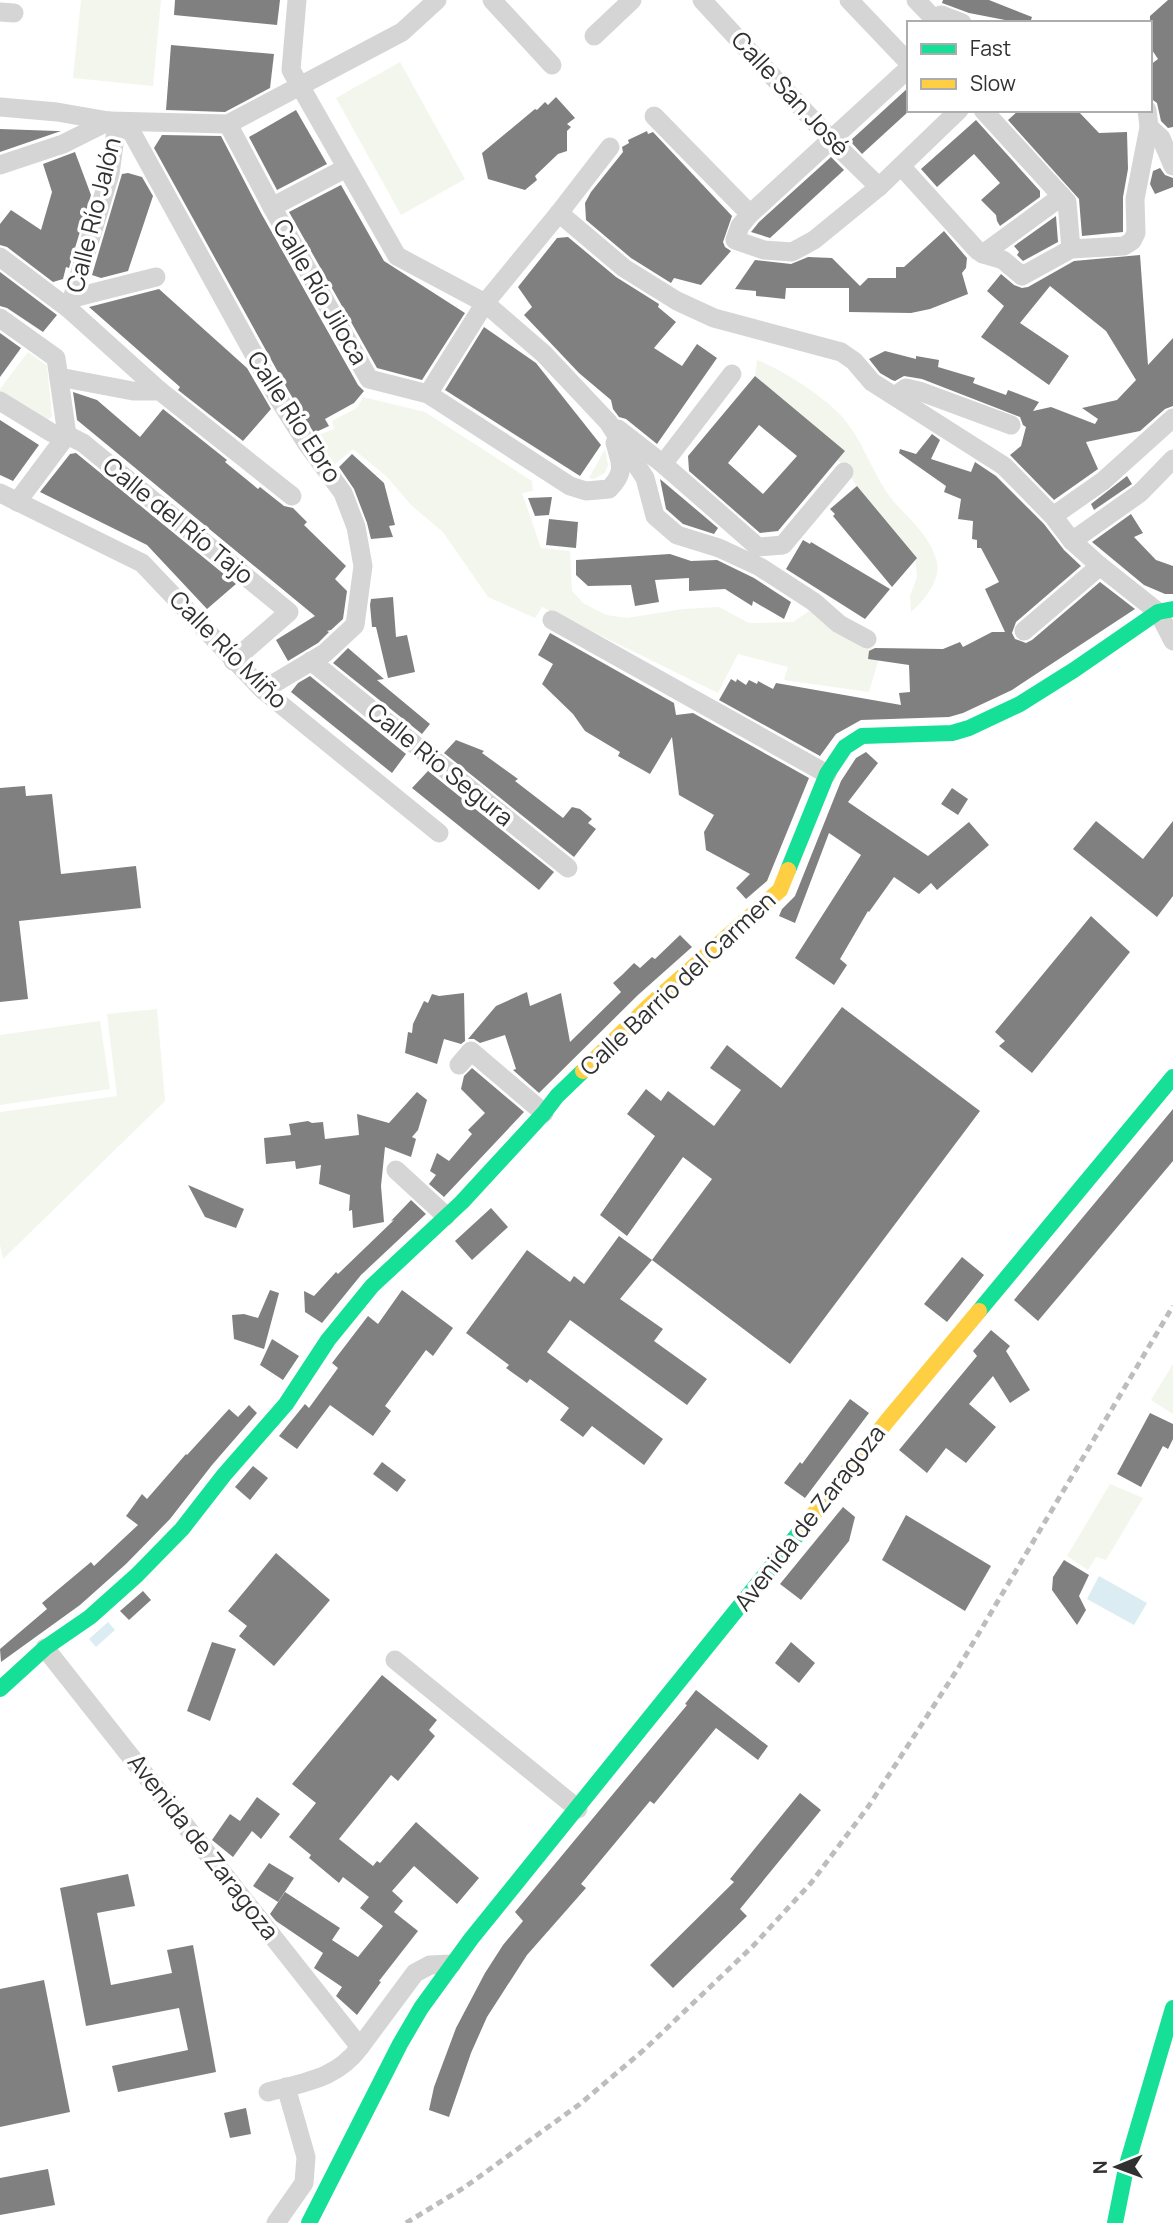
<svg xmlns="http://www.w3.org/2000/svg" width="1173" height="2223" font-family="Manrope,sans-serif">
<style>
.green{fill:#f3f6ed}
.water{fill:#dbedf3}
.building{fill:#808080;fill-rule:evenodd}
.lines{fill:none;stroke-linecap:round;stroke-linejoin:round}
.street{stroke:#d5d5d5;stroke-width:19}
.fast{stroke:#16e098;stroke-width:16}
.slow{stroke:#ffcf43;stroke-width:16}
.rail{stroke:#bdbdbd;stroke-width:5;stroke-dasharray:7 5;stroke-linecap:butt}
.labels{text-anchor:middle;stroke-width:7;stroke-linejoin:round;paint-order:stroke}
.street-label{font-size:24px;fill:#313131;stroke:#fff}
</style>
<rect width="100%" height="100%" fill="#fff"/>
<g class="green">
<path d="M81,0h80l-8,86 -80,-8z"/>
<path d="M400,62l65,117 -64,36 -65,-117z"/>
<path d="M28,352l19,14 5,50 -5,5 -47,-29v-3z"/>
<path d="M757,360c26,10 75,41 91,64 18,24 27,55 46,78 17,19 36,34 43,60 4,18 -13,39 -26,50l-1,-16 7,-19 -2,-22 -58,-69 -19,-26 7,-9 -90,-75z"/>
<path d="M363,397l62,15 107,69 1,10 -11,2 19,55 29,3 2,40 11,12 23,12 21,3 56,-9 36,-2 30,16 44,-1 16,-11 44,29 28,11 -12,41 -85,-12 4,-13 -50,-13 -20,39 -176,-86 -7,11 -47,-21 -45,-65 -31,-26 -26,-30 -33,-27 -19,16 -20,-28 20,-8 -2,-8 25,-13z"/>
<path d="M605,449l3,16 -3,8 -11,6 -5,-1z"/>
<path d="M157,1009l8,92 -162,158 -3,-14v-133l117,-16 -10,-82z"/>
<path d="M100,1021l10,68 -110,16v-70z"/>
<path d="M1173,1364v50l-22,-14z"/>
<path d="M1110,1484l33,14 -37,62 -10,-3 -8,13 -21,-14z"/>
</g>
<g class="water">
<path d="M1099,1576l48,27 -13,22 -47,-26z"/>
<path d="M108,1622l7,8 -19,17 -7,-8z"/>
</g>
<g class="building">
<path d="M175,0h105l-3,25 -103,-10z"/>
<path d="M943,0h46l43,17 -2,6h-10l-51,-10 -27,-10z"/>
<path d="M1168,0h5v127l-5,1 -7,-7 -4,-18 -7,-5v-33l8,-6 -8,-12v-31z"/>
<path d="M171,45l103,9 -4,34 -45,24 -59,-2z"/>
<path d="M909,87v24l-47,43 -12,-13z"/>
<path d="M556,97l19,21 -8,6 4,3 -4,4v20l-9,3 -23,22 2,4 -12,10 -37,-11 -6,-26 53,-44 2,1 8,-8 3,3z"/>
<path d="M296,110l31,54 -50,26 -28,-53z"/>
<path d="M1019,110h58l22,23 28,-1 1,37 -5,28v35l-41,4 -3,-37 -71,-79z"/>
<path d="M976,120l64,71v6l-40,29 -3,-5 -1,-6 -15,-15 19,-17 -26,-29 -37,33 -16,-18z"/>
<path d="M0,129l57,2h4l-61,21z"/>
<path d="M647,131l1,3 5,-2 79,84 -9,26 2,5 6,4 -30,34 -27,-7 -3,5 -40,-25 -45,-38 -1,-17 6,-11 32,-40 -1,-5 7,-4 -1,-3z"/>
<path d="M162,135l59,1 40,77 97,172 6,6 -10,12 -29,16 4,7 -15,7 -25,-41 -135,-244z"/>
<path d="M75,152l16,43 -22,73 -3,-1 -3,12 -10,3 -46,-35 -7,-2v-21l11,-14 30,20 11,-38 -9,-28z"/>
<path d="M831,157l13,13 -74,68 -19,-6 8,-10z"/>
<path d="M1160,168l5,7 8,3v9l-18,7 -5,-10 3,-13z"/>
<path d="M128,173l14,4 11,19 -25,75 -27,7 -9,-3 30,-101z"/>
<path d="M341,185l43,76 81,52 -43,67 -45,-12 -88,-156z"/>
<path d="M1056,216l2,26 -35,19 -6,-6 2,-3 -5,-6z"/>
<path d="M944,231l23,27 -1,10 -4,5 6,21 -38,15 -19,4 -62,-1v-24h-63l-1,11 -29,-3v-5l-21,-2 20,-29 36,4 17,-7 24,1 28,28 8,-8h28v-11h8z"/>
<path d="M568,237l48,40 43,27 -1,3 18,15 -22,26 28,18 15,-22 20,14 -60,86 -31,-25 -7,-2 -6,-8 -2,-9 -32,-27 -55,-58 8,-8 -14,-20 39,-49z"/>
<path d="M1140,255l8,110 25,-27v68l-8,3 -25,22 -54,11 12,27 -44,31 -44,-45 11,-9 5,-19 -3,-2 -3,-8 -98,-38 -18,-3 -9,5 -3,-1 -12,-7 -11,-14 16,-8 31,8v-3l23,4 -1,7 37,11 -2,5 33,12 2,-5 31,12 -6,9 18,-4 44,17 3,-5 -16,-11 35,-8 19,-20 -30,-49 -56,-45 -30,37 49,33 -20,29 -68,-48 23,-31 -17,-15 14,-17 13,11 8,3 6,-1 46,-26z"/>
<path d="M0,272l57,43 -14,17 -36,-24 -7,-2z"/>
<path d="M159,289l88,79 24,41 -28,32 -65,-51 2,-3 -91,-80z"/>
<path d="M484,327l52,36 65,82 -21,31 -135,-86z"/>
<path d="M0,333l21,15 -21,29z"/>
<path d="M755,376l90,75 -67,80 -18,2 -71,-62 -1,-15zM759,425l38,31 -34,38 -35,-31z"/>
<path d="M73,392l24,8 43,37 23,-28 64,51 -2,2 33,27 2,-2 24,19 9,2 14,14 -3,3 42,41 -11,13 12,12 -4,28 -12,11 -4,1 2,1 -11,11 -30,18 -12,-21 39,-24 -238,-196z"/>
<path d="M0,420l39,25 -26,36 -13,-6z"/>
<path d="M932,434l8,6 -9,19 40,13 4,-10 21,14 48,48 20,26 17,16 -65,56 -4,11 3,6 11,4 6,-3 68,-58 35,27 -123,81 -49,23 -14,4 -88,3 -25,14 -16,22 -101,-56 12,-21 5,3 1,-3 9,6 3,-5 8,4 1,-3 15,8 3,-6 125,22 -2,-12 11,-1 -1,-27 -41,-6 1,-8 6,-3 68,1 17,-7 3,5 29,-15h13l-20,-43 14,-7 -18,-34h-4v-8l-5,-1 1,-18 -15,-2 3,-20 -17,-7 2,-6 -47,-33 1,-4 16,5z"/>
<path d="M76,453l160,131 -29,25 -60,-64 -107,-53 30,-38z"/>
<path d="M352,454l32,29 11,42 -6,1 4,11 -22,2 -4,-16 -13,-34 -15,-22z"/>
<path d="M1127,476l5,8 -38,26 -3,-6z"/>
<path d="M660,479l58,49 -4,6 -31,-10 -17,-15z"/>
<path d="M857,486l60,72 -25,29 -59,-71 2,-2 -5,-5z"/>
<path d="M552,497l-3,18 -14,1 -7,-18z"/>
<path d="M1131,514l12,19 -9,4 22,23 17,6v28h-8l-21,-9 -52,-43z"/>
<path d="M549,519l29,3 -2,26 -30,-3z"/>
<path d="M803,540l7,4 1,-2 79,47 -25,30 -79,-50z"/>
<path d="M670,554l21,7 26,-1 37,18 37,24 -7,17 -31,-18 -1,5 -27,-17 -36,2v-13l-34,2 4,22 -24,4 -4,-21 -43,1 -12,-11v-15z"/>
<path d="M393,597l3,40 11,-2 8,37 -27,6 -12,-51h-4l-2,-22 1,-6z"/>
<path d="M550,633l124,70 2,12 17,-2 116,65 -42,103 -21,18 -10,-11 14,-14 -44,-24 -2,-18 10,-17 -35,-20 -7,-58 -22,37 -32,-18 2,-4 -35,-21 -12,-17 -31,-30 11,-20 -15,-9z"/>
<path d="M348,648l36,31 -7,1 53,44 -8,10 -89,-71z"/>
<path d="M310,676l96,78 -14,19 -101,-81 7,-9z"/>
<path d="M456,740l28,11 -2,2 36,26 -3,2 48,37 9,-11 8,2 12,10 -4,4 8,6 -22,28 -130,-104z"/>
<path d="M866,752l12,11 -30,39 80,54 41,-34 20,23 -52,45 -6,-7 -12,11 -25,-17 -25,35 -1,-1 -28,48 7,6 -13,20 -39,-27 66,-103 -32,-22 -34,90 -16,-7 3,-7 13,-13 46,-115 15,-23z"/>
<path d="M428,771l126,101 -15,18 -127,-102z"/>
<path d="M25,786l1,10 26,-2 9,80 75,-8 5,42 -122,13 9,78 -28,3v-214z"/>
<path d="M952,788l16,11 -10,16 -17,-11z"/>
<path d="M1096,821l47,38 30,-38v75l-16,21 -84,-68z"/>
<path d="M1091,916l39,36 -98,121 -33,-27 6,-5 -10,-9z"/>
<path d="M680,935l12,12 -54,48 -99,98 -26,-23 3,-1 -11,-34 -25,8 -6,-4h-6l28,-33 31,-14 3,14 31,-13 9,49 51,-50 -8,-9 9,-8 12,-12 6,5 12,-11 3,2z"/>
<path d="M464,993l1,48 -4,3 -17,-5 -7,25 -32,-11 3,-21 4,1 1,-9 11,-23 4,2 4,-9 7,2z"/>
<path d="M842,1007l138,104 -190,253 -138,-104 60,-81 -29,-22 -56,79 -27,-21 55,-79 -28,-22 19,-25 15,12 7,-10 46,35 27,-36 -31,-22 17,-23 54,43z"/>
<path d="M472,1068l52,44 -80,85 -15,-13 7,-9 -6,-4 7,-18 12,8 23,-27 -4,-4 17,-17 -24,-24 3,-13z"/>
<path d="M417,1092l10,8 -9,30 -6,7 4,2 -5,18 -26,-10 -4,39 3,36 -31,6 -1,-18 -3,1 1,-16 -31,-11 2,-19 -25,4 -1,-8 -29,3 -2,-26 27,-3 -2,-11 19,-3 4,2 11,-1 2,17 34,-4 -2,-21 32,9z"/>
<path d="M1173,1109v52l-135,160 -24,-21z"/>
<path d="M188,1185l56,24 -8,19 -31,-11z"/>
<path d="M411,1200l15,14 -65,61 -39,48 -17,-11 -1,-21 10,5 22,-24 2,2 56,-54 -3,1z"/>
<path d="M491,1208l17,19 -36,33 -17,-19z"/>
<path d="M619,1236l33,24 -32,39 43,30 -9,12 53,38 -20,26 -117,-85 -23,32 116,87 -19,26 -52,-39 -9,11 -23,-17 9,-12 -39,-29 -3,4 -21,-15 3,-3 -43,-32 61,-83 43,32 4,-6 10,8z"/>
<path d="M962,1257l22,18 -37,47 -23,-18z"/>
<path d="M270,1290l9,3 -15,56 -30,-10 -2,-24 12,-1 14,4z"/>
<path d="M402,1290l51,38 -20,28 -7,-6 -41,56 6,5 -18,25 -43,-31 -33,44 -18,-13 26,-32 4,4 29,-40 -6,-5 36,-47 10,8z"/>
<path d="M991,1330l19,16 -4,5 24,39 -20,13 -17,-27 -24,28 27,23 -30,36 -20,-15 -19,25 -28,-23 78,-94 -4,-5z"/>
<path d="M272,1339l27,17 -16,24 -23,-15z"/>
<path d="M850,1399l19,14 -64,85 -21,-15 16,-21 2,2z"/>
<path d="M249,1405l8,8 -45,52 -42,54 -44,45 -46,41 -79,57 -1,-13 47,-40 -5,-6 49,-41 3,4 44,-41 -12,-9 16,-22 5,5 39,-45 1,1 42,-46 9,8z"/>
<path d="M1150,1413l23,11v15l-5,10 -5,-3 -22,41 -24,-13z"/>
<path d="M382,1462l24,18 -9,12 -24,-18z"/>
<path d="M253,1466l15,12 -18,22 -15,-13z"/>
<path d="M843,1507l12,10 -6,24 -48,59 -21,-16z"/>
<path d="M906,1515l85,51 -26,45 -83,-51z"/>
<path d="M276,1553l54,47 -56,66 -35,-30 8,-10 -19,-15z"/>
<path d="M1064,1560l25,15 -10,21 7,14 -9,15 -25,-35 1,-13z"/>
<path d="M143,1591l8,9 -22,20 -9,-9z"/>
<path d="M212,1642l24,7 -26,72 -23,-10z"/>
<path d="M791,1642l24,21 -16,20 -24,-20z"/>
<path d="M382,1675l55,45 -8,10 6,6 -37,45 -7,-6 -52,64 34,27 4,-5 3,2 36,-41 63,56 -22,26 -43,-38 -22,25 11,10 -9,11 24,19 -39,50 2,1 -24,33 -21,-19 6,-9 -28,-19 9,-15 -47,-32 -6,-7 15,-22 55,36 -8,12 26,17 25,-31 -23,-18 9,-11 -26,-20 -4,6 -30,-25 2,-3 -22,-18 27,-34 -24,-19z"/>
<path d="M696,1690l72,56 -10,14 -42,-32 -62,76 -4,-3 -69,83 5,4 -59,67 -40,62 -16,36 -22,64 -20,-7 5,-23 22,-59 29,-55 18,-28 20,-24 -8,-9 172,-207 -2,-1z"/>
<path d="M800,1793l21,17 -81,99 7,7 -74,72 -23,-23 84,-83 -4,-3z"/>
<path d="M257,1797l23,17 -19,25 -9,-8 -19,26 -21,-17 18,-26 10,7z"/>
<path d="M269,1863l25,15 -16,24 -25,-16z"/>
<path d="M128,1874l7,32 -38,7 14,72 61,-12 -5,-23 26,-5 23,127 -98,20 -6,-26 76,-16 -9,-42 -93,18 -26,-138z"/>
<path d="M44,1980l26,132 -70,15v-138z"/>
<path d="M246,2108l5,26 -21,4 -6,-25z"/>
<path d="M48,2169l7,36 -55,10v-37z"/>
</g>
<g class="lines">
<g class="street">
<path d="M297,0l-6,70 106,186 88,47 59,51 64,68 37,56 10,38 22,19 42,13 41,19 54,35 25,22 28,15"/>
<path d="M492,0l60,65"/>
<path d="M702,0l130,141 47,46"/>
<path d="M849,0l60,63"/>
<path d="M916,0l22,23"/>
<path d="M0,12l14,1"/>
<path d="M934,19l7,-4 21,8"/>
<path d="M594,36l38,-36"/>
<path d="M909,68l-159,146 -10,12 -5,14 29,10 28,2 22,-12 65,-53 80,-77"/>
<path d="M0,107l57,5 52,9 119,3 174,-92 35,-32"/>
<path d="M983,110l84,92 4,47"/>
<path d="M654,116l96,98"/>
<path d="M126,122l152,276 29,46 36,49 13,34 7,39 -8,59 -30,28 -62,37"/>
<path d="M228,124l44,83 97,172 59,15 142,92 16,5 23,-2c17,-17 12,-25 6,-46"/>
<path d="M1149,127l12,11 12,28"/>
<path d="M0,165l63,-21 46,-23"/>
<path d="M901,166l76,84 6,4 20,6 19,16 49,-27 53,-3 8,-5 4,-8 -1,-34 14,-72 -2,-17"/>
<path d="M272,207l74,-39"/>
<path d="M559,213l65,55 53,33 37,17 127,34 13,9 18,21 132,84 49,50 19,25 28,25 58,46 15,29"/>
<path d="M983,254l79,-58"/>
<path d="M0,257l69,52 91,82"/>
<path d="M73,298l83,-21"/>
<path d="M69,309l41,-135 7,-52"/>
<path d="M0,318l56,40 11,77 -50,67"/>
<path d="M59,377l74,14h27l132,105"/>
<path d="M428,394l57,-91 74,-90 51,-66"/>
<path d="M895,396l11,-8 13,3 92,34"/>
<path d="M0,401l52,32 15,2 16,8 206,169 -56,49"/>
<path d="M618,429l45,35 95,83 25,-2 61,-73"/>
<path d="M663,464l69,-90"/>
<path d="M0,493l142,70 121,127 176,143"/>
<path d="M1053,516l50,-35 70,-63"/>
<path d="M1072,541l68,-48 33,-34"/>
<path d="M552,620l275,154"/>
<path d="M1024,631l76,-65"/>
<path d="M311,661l257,207"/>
<path d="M459,1065l12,-14 73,62"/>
<path d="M396,1170l50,46"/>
<path d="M45,1648l315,399 55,-74 15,-8 22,-1"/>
<path d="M395,1660l183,149"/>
<path d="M268,2092c36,-10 69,-13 92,-45"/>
<path d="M276,2223l28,-40 2,-26 -20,-70"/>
</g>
<g class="fast">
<path d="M788,870l39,-96 18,-27 17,-11 90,-3 17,-5 51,-24 54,-34 84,-58 15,-3"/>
<path d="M979,1311l194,-234"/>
<path d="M0,1689l45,-41 45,-31 47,-42 45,-46 42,-54 62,-71 42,-64 44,-54 90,-84 82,-89 13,-17 26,-25"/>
<path d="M309,2223l91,-179 21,-36 50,-69 331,-410"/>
<path d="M1115,2223l11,-55 47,-160"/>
</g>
<g class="slow">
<path d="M583,1071l66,-65 131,-116 8,-20"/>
<path d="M802,1529l85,-108 92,-110"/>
</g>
<path class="rail" d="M406,2223l59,-36 115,-83 65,-55 108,-103 58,-63 57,-76 89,-137 216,-364"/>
</g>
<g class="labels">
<g class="street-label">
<text transform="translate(790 94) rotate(47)" y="8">Calle San José</text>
<text transform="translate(94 215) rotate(-76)" y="8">Calle Río Jalón</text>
<text transform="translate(320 292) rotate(60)" y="8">Calle Río Jiloca</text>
<text transform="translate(294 417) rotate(57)" y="8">Calle Río Ebro</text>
<text transform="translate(178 521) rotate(39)" y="8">Calle del Río Tajo</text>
<text transform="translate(228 650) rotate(45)" y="8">Calle Río Miño</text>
<text transform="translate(440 765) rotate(39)" y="8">Calle Rio Segura</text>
<text transform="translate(678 984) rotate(-43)" y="8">Calle Barrio del Carmen</text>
<text transform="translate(810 1518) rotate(-52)" y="8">Avenida de Zaragoza</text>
<text transform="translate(203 1847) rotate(52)" y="8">Avenida de Zaragoza</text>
</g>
</g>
<rect x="907" y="21" width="245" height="91" fill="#ffffff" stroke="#adadad" stroke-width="2"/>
<rect x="921" y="44" width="35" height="10" fill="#16e098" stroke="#adadad" stroke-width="2"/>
<text x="970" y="56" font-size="21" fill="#313131">Fast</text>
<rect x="921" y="79" width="35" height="10" fill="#ffcf43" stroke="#adadad" stroke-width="2"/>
<text x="970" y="91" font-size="21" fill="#313131">Slow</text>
<g transform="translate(1117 2167) rotate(269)" stroke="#ffffff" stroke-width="5" paint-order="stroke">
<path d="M0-5L12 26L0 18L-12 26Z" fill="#313131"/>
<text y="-10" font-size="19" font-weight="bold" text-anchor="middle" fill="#313131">N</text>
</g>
</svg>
